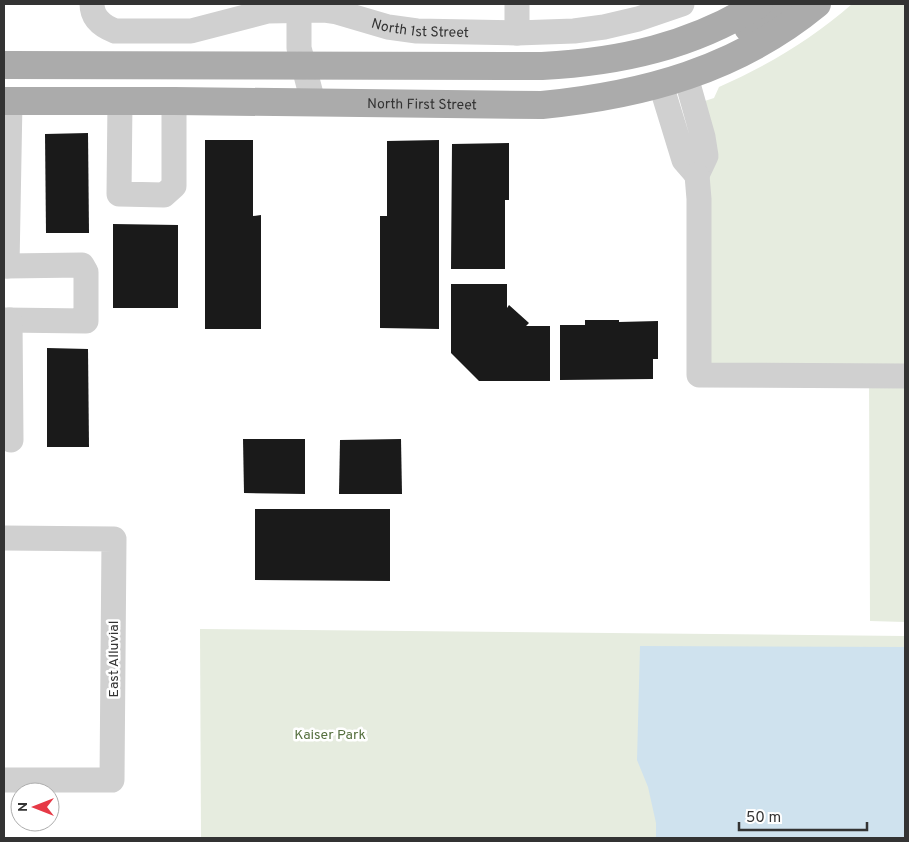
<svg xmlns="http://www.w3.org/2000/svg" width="909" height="842" font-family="Overpass,sans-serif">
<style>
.green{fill:#e6ecdf}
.water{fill:#cfe2ee}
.building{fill:#1a1a1a}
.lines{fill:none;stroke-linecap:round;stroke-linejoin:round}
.minor{stroke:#d0d0d0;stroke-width:25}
.major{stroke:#ababab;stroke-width:28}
.labels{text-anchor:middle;stroke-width:5;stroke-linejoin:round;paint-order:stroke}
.street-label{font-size:14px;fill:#333;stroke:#fff}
.park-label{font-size:14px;fill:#56703f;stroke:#fff}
</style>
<rect width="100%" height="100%" fill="#fff"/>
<g class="green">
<path d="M852,4h53v618l-35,-1 -1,-249h-171l-4,-219 -11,-45 31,-10 5,-11c48,-21 93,-48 133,-83z"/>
<path d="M200,629l705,7v202h-704z"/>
</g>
<path class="water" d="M640,646l265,1v191h-249v-15l-8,-36 -11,-27z"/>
<g class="building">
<path d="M88,133l1,100h-43l-1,-99z"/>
<path d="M205,140h48v76l8,-1v114h-56z"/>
<path d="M439,140v189l-59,-1v-112h7v-75z"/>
<path d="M509,143v57h-4v69h-54l1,-125z"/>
<path d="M113,224l65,1v83h-65z"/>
<path d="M451,284h56v24l2,-3 20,18 -3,3h24v55h-71l-28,-28z"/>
<path d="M585,320h34v2l39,-1v38h-5v20l-93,1v-55h25z"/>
<path d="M47,348l41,1 1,98h-42z"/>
<path d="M243,439h62v55l-61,-1z"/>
<path d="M401,439l1,55h-63l1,-54z"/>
<path d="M255,509h135v72l-135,-1z"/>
</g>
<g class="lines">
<g class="minor">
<path id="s1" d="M92,4c0,14 10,22 23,27h76l77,-20 55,-1 14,2 51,15 29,4 100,2 57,-2 30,-4 34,-8 44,-15"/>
<path d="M299,4v44l14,54"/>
<path d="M517,4v29"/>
<path d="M661,85l23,75 13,15 9,-19 -3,-19 -17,-60"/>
<path d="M120,101l-1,93 45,1 10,-9v-85"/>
<path d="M697,175l2,24v176l206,1"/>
<path d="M4,266h3l3,-165"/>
<path d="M4,320l82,1v-49l-4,-7 -75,1"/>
<path d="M10,320l1,120"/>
<path d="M4,538l110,1 -2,241h-108"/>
</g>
<g class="major">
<path d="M748,28l37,-24"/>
<path d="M4,65l538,1c78,-4 150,-20 217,-62"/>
<path id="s2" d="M4,101h170l368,4c101,-10 195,-35 275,-101"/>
</g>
</g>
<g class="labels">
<g class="street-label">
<text dy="5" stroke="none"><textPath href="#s1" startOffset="348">North 1st Street</textPath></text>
<text dy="5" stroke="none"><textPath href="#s2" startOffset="418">North First Street</textPath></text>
<text transform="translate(113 659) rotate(-90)" y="5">East Alluvial</text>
</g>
<g class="park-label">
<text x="330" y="739">Kaiser Park</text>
</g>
</g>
<rect width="909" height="842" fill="none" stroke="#333333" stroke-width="10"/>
<g transform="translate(35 807) rotate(270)"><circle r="24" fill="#ffffff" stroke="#adadad"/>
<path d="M0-4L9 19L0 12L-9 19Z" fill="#e63946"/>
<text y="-8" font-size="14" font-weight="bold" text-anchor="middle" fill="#333333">N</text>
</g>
<path d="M739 822v8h128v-8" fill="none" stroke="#333333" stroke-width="2.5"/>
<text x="746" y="822" font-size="15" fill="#333333" stroke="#ffffff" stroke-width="4" paint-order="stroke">50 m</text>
</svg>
